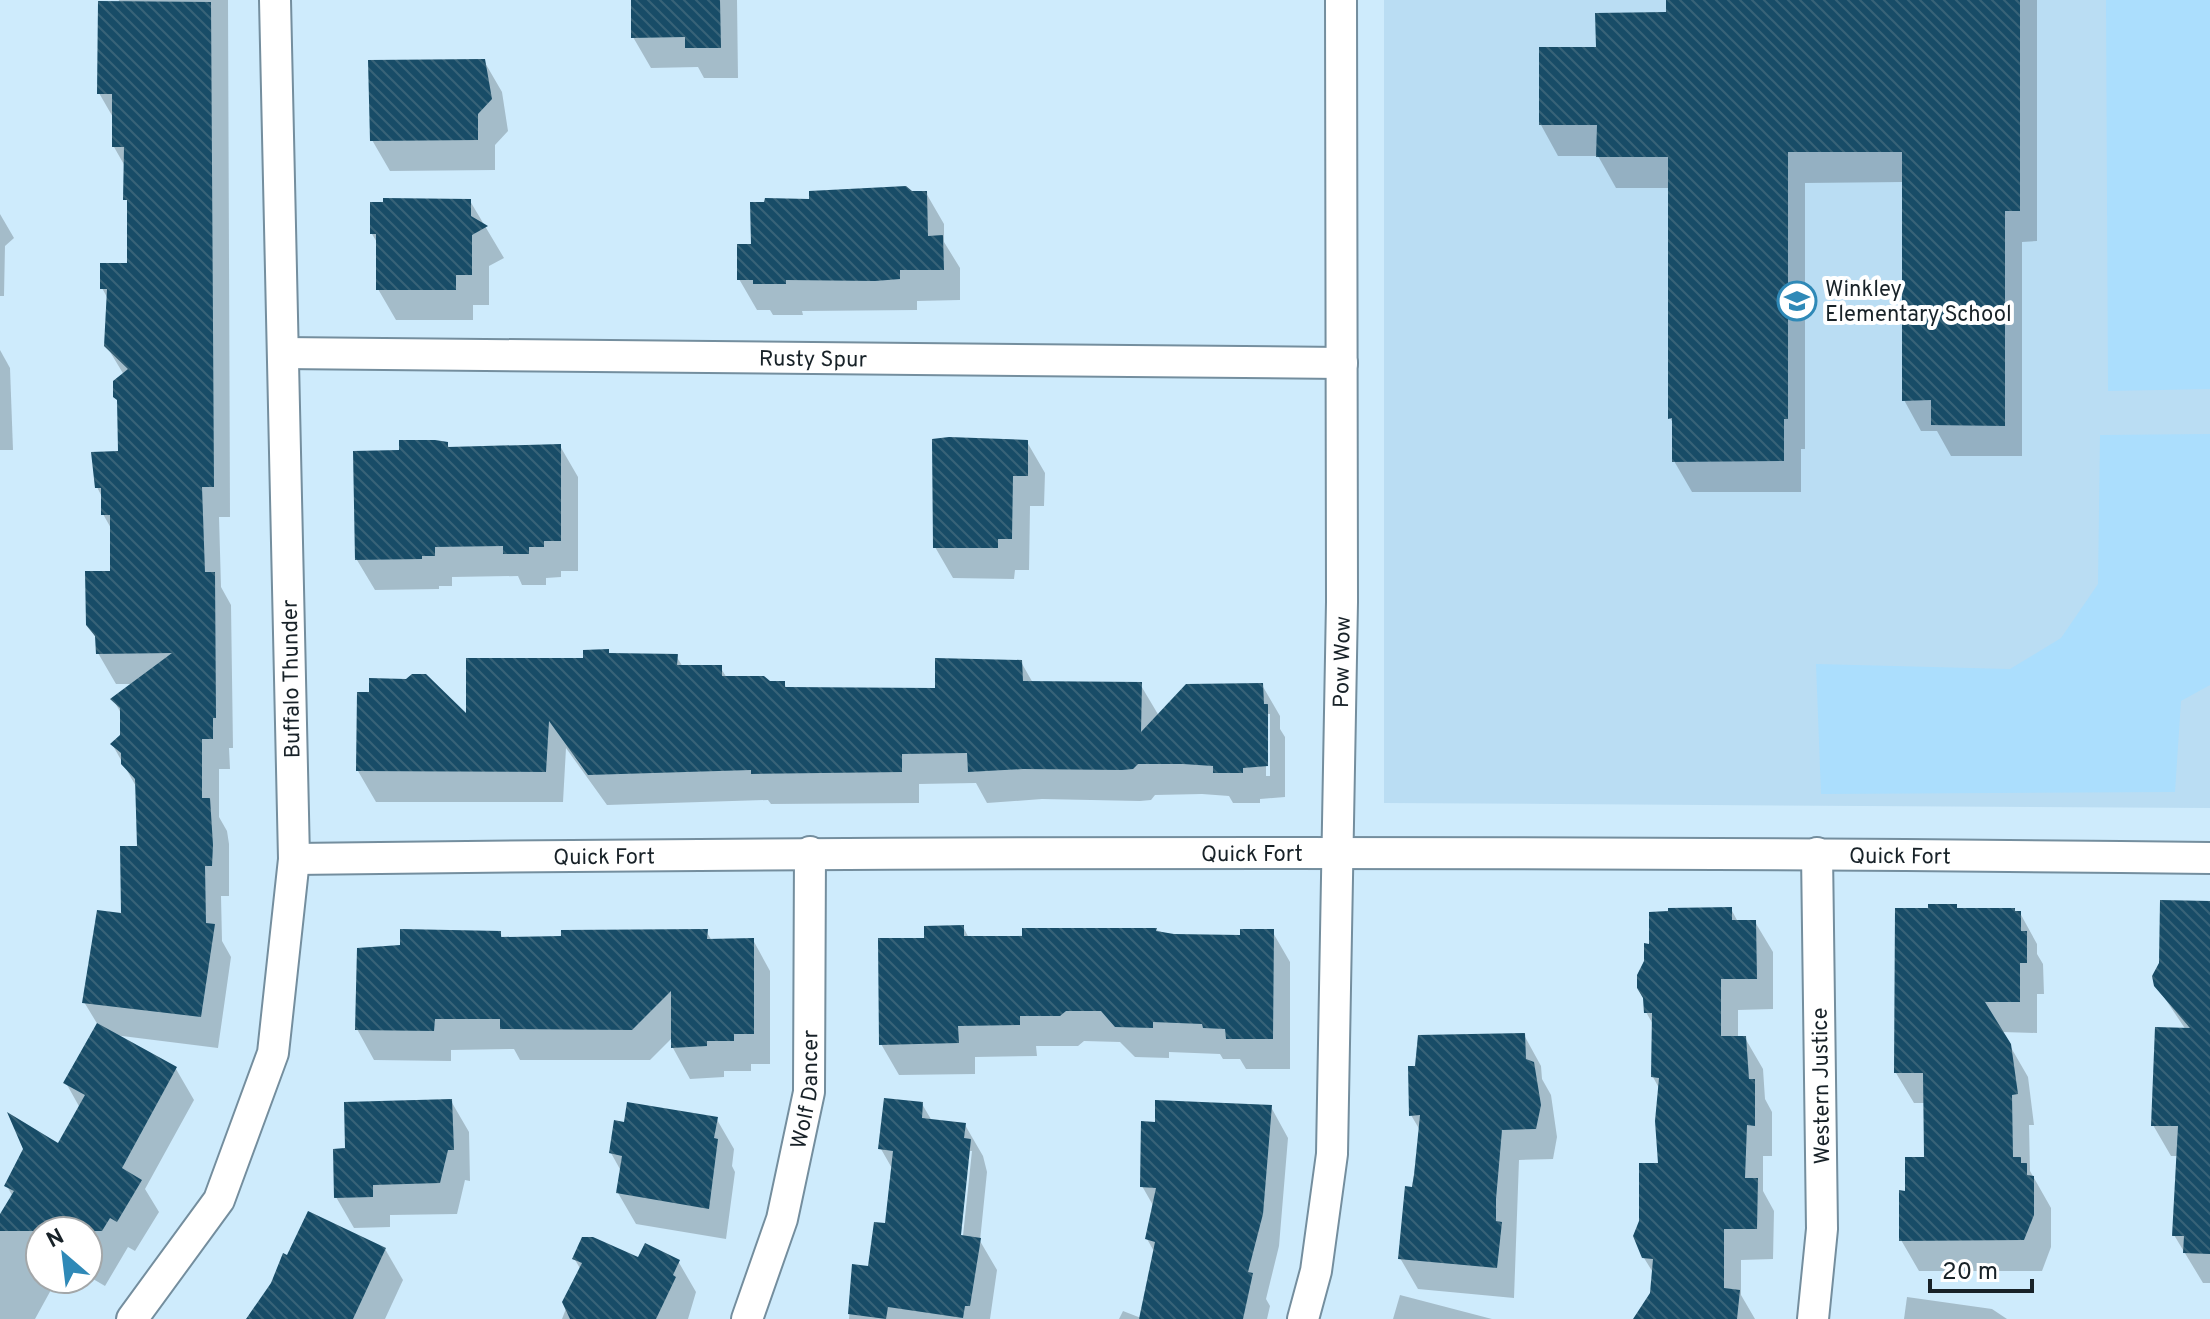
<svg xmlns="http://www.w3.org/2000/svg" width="2210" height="1319" font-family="Overpass,sans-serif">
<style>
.built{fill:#baddf3}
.park{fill:#abdefd}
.shadow{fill:#0003;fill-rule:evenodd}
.building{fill:url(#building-back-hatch)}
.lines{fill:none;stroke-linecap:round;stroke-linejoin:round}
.street-casing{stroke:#748e9e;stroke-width:34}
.street{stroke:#fff;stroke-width:30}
.labels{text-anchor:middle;stroke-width:8;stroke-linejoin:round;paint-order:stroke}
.poi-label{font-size:22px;fill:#182228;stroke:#fff;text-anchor:start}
.street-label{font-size:22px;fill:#182228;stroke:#fff}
</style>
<defs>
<pattern id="building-back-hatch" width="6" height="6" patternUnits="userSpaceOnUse" patternTransform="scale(2)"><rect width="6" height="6" fill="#184c67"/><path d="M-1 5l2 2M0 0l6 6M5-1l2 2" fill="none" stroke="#386378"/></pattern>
</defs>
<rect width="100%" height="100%" fill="#ceebfc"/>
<path class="built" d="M1384,0h826v808l-826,-5z"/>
<g class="park">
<path d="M2106,0h104v389l-102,2z"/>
<path d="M2210,434v251l-29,16 -6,91 -354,2 -5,-130 194,5 51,-31 37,-54 2,-149z"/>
</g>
<g class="shadow">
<path d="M119,0h109l2,517h-11l2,70 10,18 2,143h-4l1,21h-11v48l8,14 2,13v52h-8l1,45 9,16 -13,91 -104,-13 62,34 18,31 -49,89 14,23 -24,39 -7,-4 -23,39 -17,-10v-45h-48v48h17l-22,40h-35v-101l13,-21 -6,-11 52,-40 21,-38 -14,-25 32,-58 -14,-23 39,-87 16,-67 -2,-60 -25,-44 10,-8v-21l-9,-16 20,-15h-17l-18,-31v-12l-10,-16 24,-52v-43l-9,-16v-15l-6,-12 23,-34 4,-78 -18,-30 2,-46 -6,-11 27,-23 -3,-97 -12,-21v-28l-15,-26z"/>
<path d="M633,0h104l1,78h-34l-6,-11 -47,1 -18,-31z"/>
<path d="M1668,0h369v241l-15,1v214h-71l-14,-25h-16l-17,-31v-218l-99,1v266h-4v43h-109l-18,-31v-36l-4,-7v-230h-54l-18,-32h-40l-17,-31 57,-76 70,-35z"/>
<path d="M484,61l18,31 6,39 -13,14v25l-105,1 -18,-31z"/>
<path d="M911,193h15l18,31v18l16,26v32l-43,1v9l-115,1 1,4h-30l-3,-5h-13l-18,-31 14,-33 58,-45z"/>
<path d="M470,201l34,57 -15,8v39h-16v15h-77l-18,-31v-45l-6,-10z"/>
<path d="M0,214l14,24 -9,8 -1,50h-4z"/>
<path d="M0,350l10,18 3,82h-13z"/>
<path d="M1027,442l18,31 -1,33h-14l-1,64h-14l-1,9 -61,-1 -18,-31z"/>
<path d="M447,444l3,5 110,-3 18,31v94h-17v6l-15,1v7h-24l-4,-9 -66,1v9h-13v3l-64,1 -18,-30 44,-108z"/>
<path d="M608,651l2,4 66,1 7,11h37l7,11 57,5 3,6 150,1 84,-28 12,21 107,1 19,32 103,-31 18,31v13l5,8v60l-25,2v4h-27l-4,-7 -27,-2 -47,1 -4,5 -11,1 -98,-2 -55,4 -11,-20 -57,1v19l-148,1 -3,-4 -161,5 -41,-57 -3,54h-187l-18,-31zM1266,714h4v62h-4z"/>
<path d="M2210,903v380h-7l-29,-48 4,-79h-7l-18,-31 33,-95 -30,-45z"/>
<path d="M1731,909l7,13h17l18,30v57l-35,1v28h7l18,31 2,30 7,13v44h-9v35l11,20 -1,48 -32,1v35l14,24h-112l9,-25 2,-20 -10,-16 16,-93v-75l-7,-13 1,-51 -8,-14 -7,-37z"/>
<path d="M1958,910l62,3 17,31v10l6,10 1,30h-7v39l-35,-1 26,45 6,48h-5l1,46 21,37v39l-9,24h-123l-18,-31 6,-47 19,-34v-56h-12l-18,-30z"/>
<path d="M963,927l6,11 187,-8 18,6 68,1 30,-6 18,31v107h-44l-6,-10h-17l-3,-5 -51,-2v6l-34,-1 -15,-15 -36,-1 -6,5h-42l1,10 -62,1v17l-76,1 -18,-31 45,-104z"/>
<path d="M706,931l6,10 41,-1 17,31v93h-19v7h-27v6l-34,2 -17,-31v-11l-23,23h-130l-6,-11 -63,1v11l-77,-1 -17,-31 143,-96 3,6z"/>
<path d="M1524,1035l17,31 1,13 9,16 6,42 -4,22 -34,1 -5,138 -96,-9 -18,-31 21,-126 -10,-17z"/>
<path d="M451,1101l18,31 1,49 -5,-1 -8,34 -67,1v12l-36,1 -18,-31 11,-47z"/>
<path d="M922,1104l10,17 33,4 18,31 4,16 -7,69 17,29 -7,49h-141l4,-53 16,2 18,-43 6,-55 -12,-21zM968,1151h4l-10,94 -4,-1z"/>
<path d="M1271,1107l17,31 -9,108 -13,53 4,7 -3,13h-148l4,-8 18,7 14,-65 -8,-14 7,-32 -12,-21 14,-62z"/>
<path d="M716,1118l18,31 -2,17 3,6 -9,67 -90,-15 -18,-31 3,-22 -10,-18 14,-29z"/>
<path d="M385,1249l18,31 -18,39h-136z"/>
<path d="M574,1258l104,3 18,31 -8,27h-126l19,-49z"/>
<path d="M1400,1295l92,24h-99z"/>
<path d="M1907,1297l85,12 15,10h-103z"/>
</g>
<g class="building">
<path d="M631,0h89l1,48h-36v-11l-54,1z"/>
<path d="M1666,0h354v211h-15v215l-74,-1v-25l-29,1v-249h-114v267h-4v42l-112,1v-44l-4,1v-262h-72l1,-32h-58v-78h57l-1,-34 71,-1z"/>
<path d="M98,1l113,1 3,485h-12l3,85h10l1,146h-3v21h-11v59h8l3,47 -1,21h-7l1,57 9,1 -14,93 -119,-14 15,-93 24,3 -1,-67h17l-2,-67 -14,-15v-11l-11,-9 10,-9v-27l-10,-9 62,-46 -76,1 -1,-18 -9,-11 -1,-54h25v-56h-9v-27h-6l-4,-36 27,-1 -1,-51 -4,-3v-16l15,-12 -24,-23 3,-57h-7v-26h27v-63h-4l1,-53h-12v-53h-15z"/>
<path d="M485,59l7,40 -14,15v26l-108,1 -2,-81z"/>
<path d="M906,186l6,5h15l1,45 15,-1 1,35h-44v9l-25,2 -89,-1v4h-33v-4h-16v-36h14l-1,-42h14l1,-4 44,1v-8z"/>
<path d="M383,198l88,1v17l17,10 -16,9v40h-16v15h-80v-56h-6v-32h13z"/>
<path d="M949,437l79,3v36h-15l-1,63h-14v9h-65l-1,-109z"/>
<path d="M399,440h36l13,2v5l113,-3v97h-17v6h-15v7h-26v-8l-68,1v9h-13v3l-67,1 -2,-109 46,-1z"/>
<path d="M609,649v4l69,1 -1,11h45v11h42l6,5h15v6l150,1v-30l87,2 1,21 119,1 -1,50 45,-48 77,-1 1,21h4v62l-25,2v5h-30v-7l-30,-2h-45l-5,5 -11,1 -99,-1 -55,3 -1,-19 -65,1v18l-151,2v-4l-163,5 -39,-54 -3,51 -190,-1 1,-79h12v-14l37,1 6,-5h14l40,39v-55h117v-8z"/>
<path d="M2160,900l50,1v353l-27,-1 1,-17h-12l6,-110h-27l4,-99 35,1 -36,-42 -2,-10 7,-13z"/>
<path d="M1928,904h29v4h58v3h6v20h6v32h-7v39h-35l26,42 7,50 -6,1 1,62h8v6h6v12l7,1v39l-10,25 -125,1v-51l6,1v-34h19l-1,-84h-29l1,-165h33z"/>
<path d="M1732,907v13h24l1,59h-36v57h25l3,43h6v47l-8,-1 -2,53h13l-1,51h-33v59l16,2 -3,29h-104l17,-26 3,-34 -11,-1 -9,-22 6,-15v-58h19l-3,-42 4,-43 -8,-1 1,-64h-8l-1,-15 -6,-10v-13l7,-14v-18l5,1v-32l19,-1v-3z"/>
<path d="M964,925v11h58v-8h135l-1,3 18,3 66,1v-6h34l-1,110h-47l-1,-10 -22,-1 -1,-4 -49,-2v6l-38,-1 -14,-16h-35l-6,5h-40v9l-62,1 1,17 -80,2 -1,-107h46v-12z"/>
<path d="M400,929l101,2v6l60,-1v-6l147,-1 -1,10 47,-1v96h-20v7h-27v5l-36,2v-57l-39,39 -132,-1v-10h-65l-1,12 -79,-1 2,-82 43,-3z"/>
<path d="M97,1023l80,44 -55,101 20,12 -25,42 -7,-4 -8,13h-102v-17l14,-23 -10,-5 19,-37 -16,-37 51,31 27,-48 -22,-12z"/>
<path d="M1525,1033l1,26 8,3 7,43 -5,24 -34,1 -6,69v22l6,1 -5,46 -99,-9 7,-73 7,1 2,-12 6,-60 -11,1 -1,-50h7l3,-31z"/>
<path d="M884,1098l39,4 -1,16 44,5 -2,15 7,1 -10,96 20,3 -11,68h-5l-2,12 -75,-11 -2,12 -38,-5 4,-50 16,2 6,-44 11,1 8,-72 -15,-2z"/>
<path d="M452,1099l2,51h-6l-8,33 -67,2v12l-39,1 -1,-49 12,-1 -1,-46z"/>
<path d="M1155,1100l117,5 -9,109 -15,58 5,1 -10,46h-104l16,-77 -10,-3 11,-51 -16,-1 1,-66 14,1z"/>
<path d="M627,1102l91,15 -4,21 4,1 -9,70 -93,-16 6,-37 -13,-3 5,-33 10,2z"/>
<path d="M308,1211l78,37 -33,71h-107l25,-36 12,-30 4,2z"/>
<path d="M582,1237h11l45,20 7,-14 35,17 -7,15 3,2 -20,42h-86l-8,-17 20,-39 -10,-4z"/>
</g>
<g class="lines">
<defs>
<g id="street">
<path id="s1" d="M283,353l1059,10"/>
<path id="s2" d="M294,859c639,-8 1277,-8 1916,-1"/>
<path d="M132,1319l87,-119 54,-147 21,-194 -19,-859"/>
<path id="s3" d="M747,1319l35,-100 27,-127 1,-240"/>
<path id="s4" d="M1303,1319l13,-48 16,-117 10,-552 -1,-602"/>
<path d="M1813,1319l9,-90 -5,-376"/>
</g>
</defs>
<use href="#street" class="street-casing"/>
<use href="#street" class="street"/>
</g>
<defs>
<symbol id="school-ring" viewBox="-11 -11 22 22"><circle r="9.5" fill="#fff" stroke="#2f89b7" stroke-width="1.5"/><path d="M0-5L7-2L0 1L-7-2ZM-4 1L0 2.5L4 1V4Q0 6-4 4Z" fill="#2f89b7"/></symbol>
</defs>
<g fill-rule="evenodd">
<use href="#school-ring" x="1775" y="279" width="44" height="44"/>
</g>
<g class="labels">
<g class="poi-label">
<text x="1825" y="296">Winkley<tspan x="1825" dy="25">Elementary School</tspan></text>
</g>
<g class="street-label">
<text dy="8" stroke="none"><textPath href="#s1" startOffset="530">Rusty Spur</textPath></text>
<text dy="8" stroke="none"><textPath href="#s4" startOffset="660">Pow Wow</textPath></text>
<text transform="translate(290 679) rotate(-91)" y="8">Buffalo Thunder</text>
<text dy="8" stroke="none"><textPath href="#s2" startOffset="958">Quick Fort</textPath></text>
<text dy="8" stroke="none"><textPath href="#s2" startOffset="1606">Quick Fort</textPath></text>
<text dy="8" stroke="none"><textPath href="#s2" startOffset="310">Quick Fort</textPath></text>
<text transform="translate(1820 1086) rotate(-91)" y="8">Western Justice</text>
<text dy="8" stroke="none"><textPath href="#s3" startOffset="238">Wolf Dancer</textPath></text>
</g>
</g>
<g transform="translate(64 1255) rotate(332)"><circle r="38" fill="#ffffff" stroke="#a3a7a9" stroke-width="2"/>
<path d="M0-6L14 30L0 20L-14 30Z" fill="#2f89b7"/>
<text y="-12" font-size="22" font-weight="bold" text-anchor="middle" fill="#182228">N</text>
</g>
<path d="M1930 1279v12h102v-12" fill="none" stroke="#182228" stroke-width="4"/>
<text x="1942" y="1279" font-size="24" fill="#182228" stroke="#ffffff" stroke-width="6" paint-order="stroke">20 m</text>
</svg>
